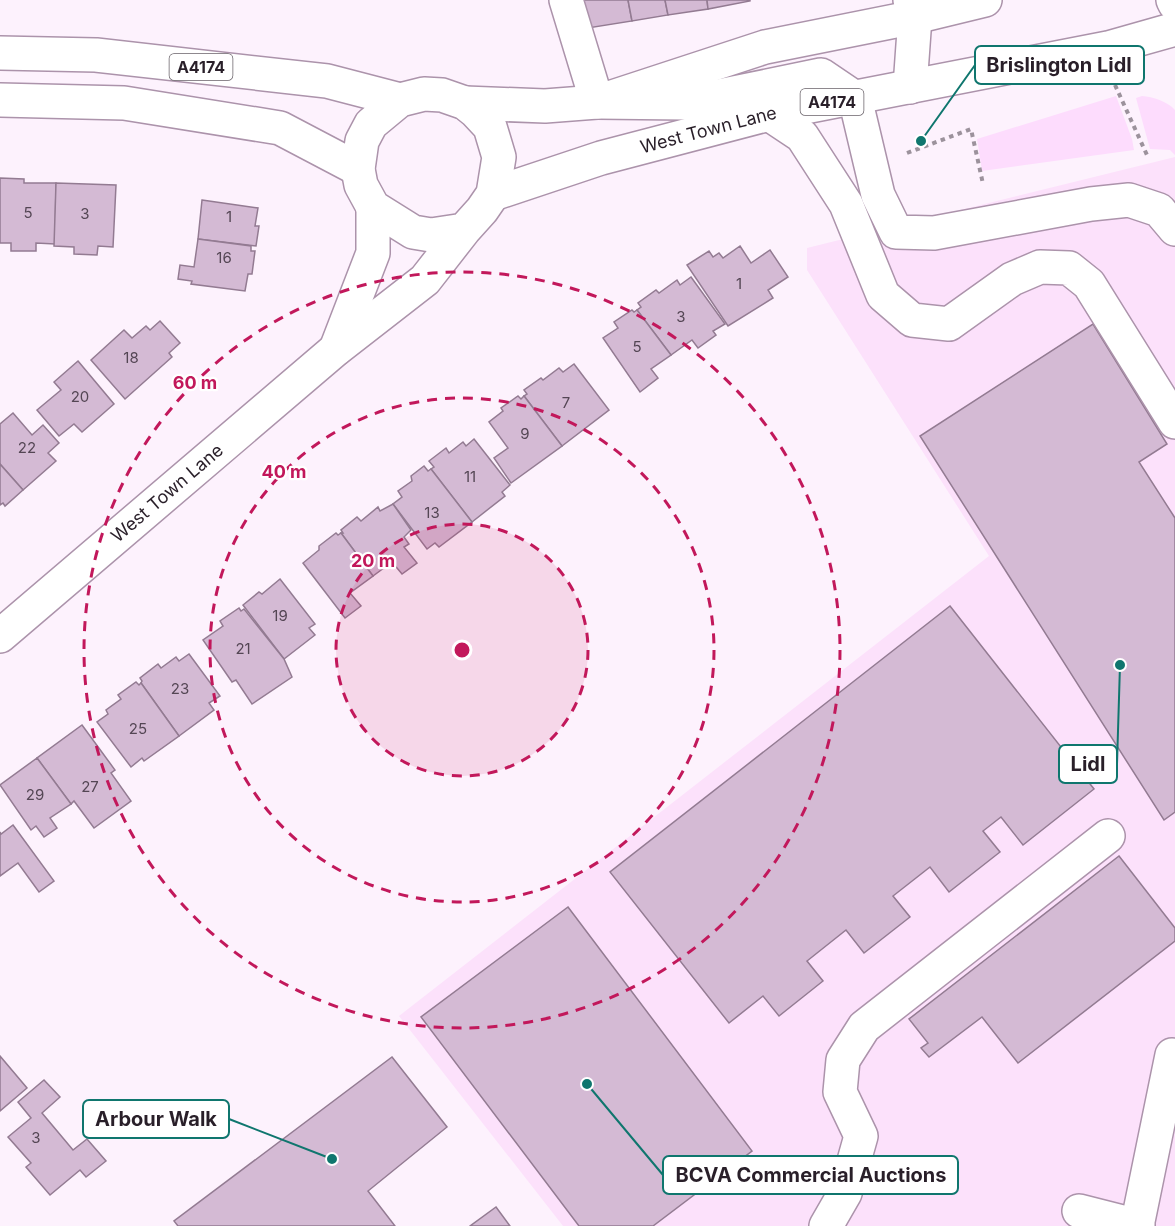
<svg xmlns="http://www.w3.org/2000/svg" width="1175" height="1226" font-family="Inter,sans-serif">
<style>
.built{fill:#fce1fb}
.green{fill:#fddcfd}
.building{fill:#d4bad4;stroke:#937b92;stroke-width:1.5}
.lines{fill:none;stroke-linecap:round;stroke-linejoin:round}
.minor-casing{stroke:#ac93ab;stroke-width:36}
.major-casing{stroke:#ac93ab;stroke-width:36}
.highway-casing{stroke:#ac93ab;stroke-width:36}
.path{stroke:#9c929c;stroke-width:4;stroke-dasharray:4.5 4.5;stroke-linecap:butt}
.minor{stroke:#fff;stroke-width:33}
.major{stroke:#fff;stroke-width:33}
.highway{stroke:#fff;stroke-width:33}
.ring{fill:none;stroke:#c2185b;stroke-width:3;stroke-dasharray:10 8}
.labels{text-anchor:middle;stroke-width:4.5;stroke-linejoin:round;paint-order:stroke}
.number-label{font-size:15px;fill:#544654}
.shield{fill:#fff;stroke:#696269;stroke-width:1.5}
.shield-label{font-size:16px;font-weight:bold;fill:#291f29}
.street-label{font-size:18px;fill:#291f29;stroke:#fff}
.centre{fill:#c2185b;stroke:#fff;stroke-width:3}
.ring-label{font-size:18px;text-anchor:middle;font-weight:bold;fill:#c2185b;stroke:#fff;stroke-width:4.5;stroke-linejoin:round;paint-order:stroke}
.leader{fill:none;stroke:#0f766e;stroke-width:2}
.callout-dot{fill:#0f766e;stroke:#fff;stroke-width:2}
.callout{fill:#fff;stroke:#0f766e;stroke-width:2}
.callout-label{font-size:20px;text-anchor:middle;font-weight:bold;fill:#291f29}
</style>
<rect width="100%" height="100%" fill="#fdf2fd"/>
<path class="built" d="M1175,157v1069h-612l-164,-210 590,-460 -182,-286v-22z"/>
<g class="green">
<path d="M1116,96l16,43 2,11 -152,21 -5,-32z"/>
<path d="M1142,96c11,1 25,5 33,14v45l-5,-5 -20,-1 -14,-51z"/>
</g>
<g class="building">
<path d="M583,0h45l4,21 -44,7z"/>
<path d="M628,0h37l3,15 -36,6z"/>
<path d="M665,0h42l1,9 -40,6z"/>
<path d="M707,0h43v1l-42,8z"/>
<path d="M0,178l24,1v4h32l-1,61 -19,-1v8h-25v-8h-11z"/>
<path d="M56,183l60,2 -3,62 -15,-1 -1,9 -23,-1v-7l-20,-1z"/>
<path d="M202,200l56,8 -3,18h4l-3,20 -58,-7z"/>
<path d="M198,239l53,7v5h4l-3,23h-4l-3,17 -54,-7 1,-3 -14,-2 2,-14 14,2z"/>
<path d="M740,246l11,17 19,-13 18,27 -20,13 5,8 -45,28 -41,-61 22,-14 4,6 6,-4 4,5z"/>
<path d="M691,277l34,47 -12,7 3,4 -18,13 -6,-8 -21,15 -34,-45 4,-3 -3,-4 18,-13 3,3 18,-13 3,5z"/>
<path d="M632,310l2,2 3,-2 34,45 -20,14 7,9 -18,14 -37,-54 15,-10 -4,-6z"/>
<path d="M160,321l20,22 -11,10 3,4 -47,42 -34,-39 33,-30 8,8 14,-12 4,4z"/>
<path d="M1093,324l74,120 -28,18 36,56v294l-11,8 -244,-384z"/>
<path d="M78,361l36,43 -32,28 -8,-8 -15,12 -22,-26 24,-20 -7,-8z"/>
<path d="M574,364l35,46 -47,36 -38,-50 3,-2 -3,-4 17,-12 2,2 16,-12 4,4z"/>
<path d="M518,396l3,3 3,-3 38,50 -51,37 -17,-25 14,-10 -19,-26 14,-11 -2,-3z"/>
<path d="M13,413l19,22 11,-10 16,18 -11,10 8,8 -33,29 -23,-26v-40z"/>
<path d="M474,439l36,46 -8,7 3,4 -33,26 -41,-53 3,-2 -5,-6 17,-13 3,5 14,-11 3,4z"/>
<path d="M0,464l23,26 -18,16 -2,-3 -3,2z"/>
<path d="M424,466l4,5 3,-2 41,53 -33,25 -4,-4 -8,6 -34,-45 9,-7 -4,-6 14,-10 -1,-5z"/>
<path d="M393,504l18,26 -7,7 5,7 -5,3 13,16 -15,11 -10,-12 -19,14 -32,-43h2l-2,-3 16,-13 4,4 17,-14 2,4z"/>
<path d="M336,533l2,2 3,-2 32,43 -23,17 11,13 -16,12 -42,-55 16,-13v-4z"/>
<path d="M280,579l35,45 -6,4 6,7 -31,24 -41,-54 16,-13 3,2z"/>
<path d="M950,606l144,183 -71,56 -22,-28 -18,14 17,21 -51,40 -19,-25 -37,29 17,21 -46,36 -18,-23 -39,31 16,20 -44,35 -16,-20 -34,27 -119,-151z"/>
<path d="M239,608l2,3 3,-2 40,50 8,18 -40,27 -16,-24 -4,2 -29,-42 20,-14 -3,-5z"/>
<path d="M189,654l31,42 -11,7 5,7 -35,26 -38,-53 1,-2 -2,-3 18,-14 3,4 15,-11 3,4z"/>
<path d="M136,682l3,3 2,-2 38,53 -35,25 -2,-3 -11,9 -34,-45 11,-8 -2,-4 15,-11 -3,-4z"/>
<path d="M82,725l33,45 -4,3 20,28 -37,27 -20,-27 -3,3 -34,-46z"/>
<path d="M37,758l34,46 -21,14 7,10 -13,9 -8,-11 -5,4 -31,-45z"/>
<path d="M13,825l41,56 -15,11 -21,-29 -18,13v-44l1,2z"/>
<path d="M1119,856l56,72v13l-157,122 -36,-46 -53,40 -8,-9 7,-5 -19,-24z"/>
<path d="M568,907l184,244 -99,75h-74l-158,-209z"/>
<path d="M0,1056l27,32 -27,23z"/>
<path d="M392,1057l55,70 -79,64 27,35h-217l-4,-5z"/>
<path d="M44,1080l16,17 -18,16 31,37 14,-11 19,22 -20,16 -6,-7 -30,25 -24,-28 5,-4 -23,-26 23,-19 -13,-16z"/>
<path d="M496,1207l14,19h-40z"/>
</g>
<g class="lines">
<defs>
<g id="minor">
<path d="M566,0l31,102 88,1 136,-28 34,23 23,97 18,37 38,1 157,-29 38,-4 30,10 16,19"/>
<path d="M910,0l5,17 -5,70"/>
<path d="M769,114l33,22 44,68 37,91 29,25 37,4 63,-45 28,-12 29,1 20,16 86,138"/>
<path d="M1079,1211l59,15"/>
<path d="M826,1226l19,-33 16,-57 -21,-44 3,-32 21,-33 244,-191"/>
<path d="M1137,1226l35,-171"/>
</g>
<g id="major">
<path d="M0,53l96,2 231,26 73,19"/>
<path d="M0,100l124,3 156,25 78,41"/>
<path d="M465,103l80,3 52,-4 168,-55 150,-30 70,-17"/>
<path id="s1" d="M493,194l108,-36 168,-44 339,-66 67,-19"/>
<path d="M336,349l37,-96v-46"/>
<path id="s2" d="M0,636l335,-286 90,-70 39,-50 18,-20 11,-16 6,-37 -9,-30 -15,-16 -10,-8 -23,-8 -18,-1 -24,6 -29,24 -9,17 -4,28 3,16 12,22 40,25 18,3 33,-5"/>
</g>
<path id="highway" d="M1173,0l2,4"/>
</defs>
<use href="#minor" class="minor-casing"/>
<use href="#major" class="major-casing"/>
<use href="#highway" class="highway-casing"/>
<g class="path">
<path d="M1115,85l32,70"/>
<path d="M907,153l64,-24 12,55"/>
</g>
<use href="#minor" class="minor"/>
<use href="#major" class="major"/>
<use href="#highway" class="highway"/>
</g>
<circle cx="462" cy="650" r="126" fill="#c2185b" fill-opacity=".12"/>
<g class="ring">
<circle cx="462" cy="650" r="126"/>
<circle cx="462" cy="650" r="252"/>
<circle cx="462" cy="650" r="378"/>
</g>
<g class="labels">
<g class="number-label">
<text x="28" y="218">5</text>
<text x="85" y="219">3</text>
<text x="229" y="222">1</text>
<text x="224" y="263">16</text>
<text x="739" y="289">1</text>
<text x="681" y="322">3</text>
<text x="637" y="352">5</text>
<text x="131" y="363">18</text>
<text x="80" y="402">20</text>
<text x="566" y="408">7</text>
<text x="525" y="439">9</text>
<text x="27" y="453">22</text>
<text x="470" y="482">11</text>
<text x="432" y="518">13</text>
<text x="280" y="621">19</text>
<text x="243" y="654">21</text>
<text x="180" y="694">23</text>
<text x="138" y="734">25</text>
<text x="90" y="792">27</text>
<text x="35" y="800">29</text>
<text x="36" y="1143">3</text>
</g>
<g class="shield">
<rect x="169.5" y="54" width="63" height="26" rx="4.5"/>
<rect x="800.5" y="89" width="63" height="26" rx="4.5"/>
</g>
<g class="shield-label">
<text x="201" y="73">A4174</text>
<text x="832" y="108">A4174</text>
</g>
<g class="street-label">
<text dy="6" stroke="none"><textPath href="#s1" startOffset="225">West Town Lane</textPath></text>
<text dy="6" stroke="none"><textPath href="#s2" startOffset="220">West Town Lane</textPath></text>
</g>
</g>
<circle cx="462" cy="650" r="9" class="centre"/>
<g class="ring-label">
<text x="195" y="389">60 m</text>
<text x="284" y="478">40 m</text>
<text x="373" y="567">20 m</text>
</g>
<path class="leader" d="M921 141L975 65M1120 665L1117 764M332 1159L229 1119M587 1084L663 1175"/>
<g class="callout-dot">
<circle cx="921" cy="141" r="6"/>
<circle cx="1120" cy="665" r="6"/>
<circle cx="332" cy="1159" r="6"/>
<circle cx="587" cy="1084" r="6"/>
</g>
<g class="callout">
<rect x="975" y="46" width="169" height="38" rx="6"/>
<rect x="1059" y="745" width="58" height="38" rx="6"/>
<rect x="83" y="1100" width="146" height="38" rx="6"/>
<rect x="663" y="1156" width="295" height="38" rx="6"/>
</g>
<g class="callout-label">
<text x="1059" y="72">Brislington Lidl</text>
<text x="1088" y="771">Lidl</text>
<text x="156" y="1126">Arbour Walk</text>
<text x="811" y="1182">BCVA Commercial Auctions</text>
</g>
</svg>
